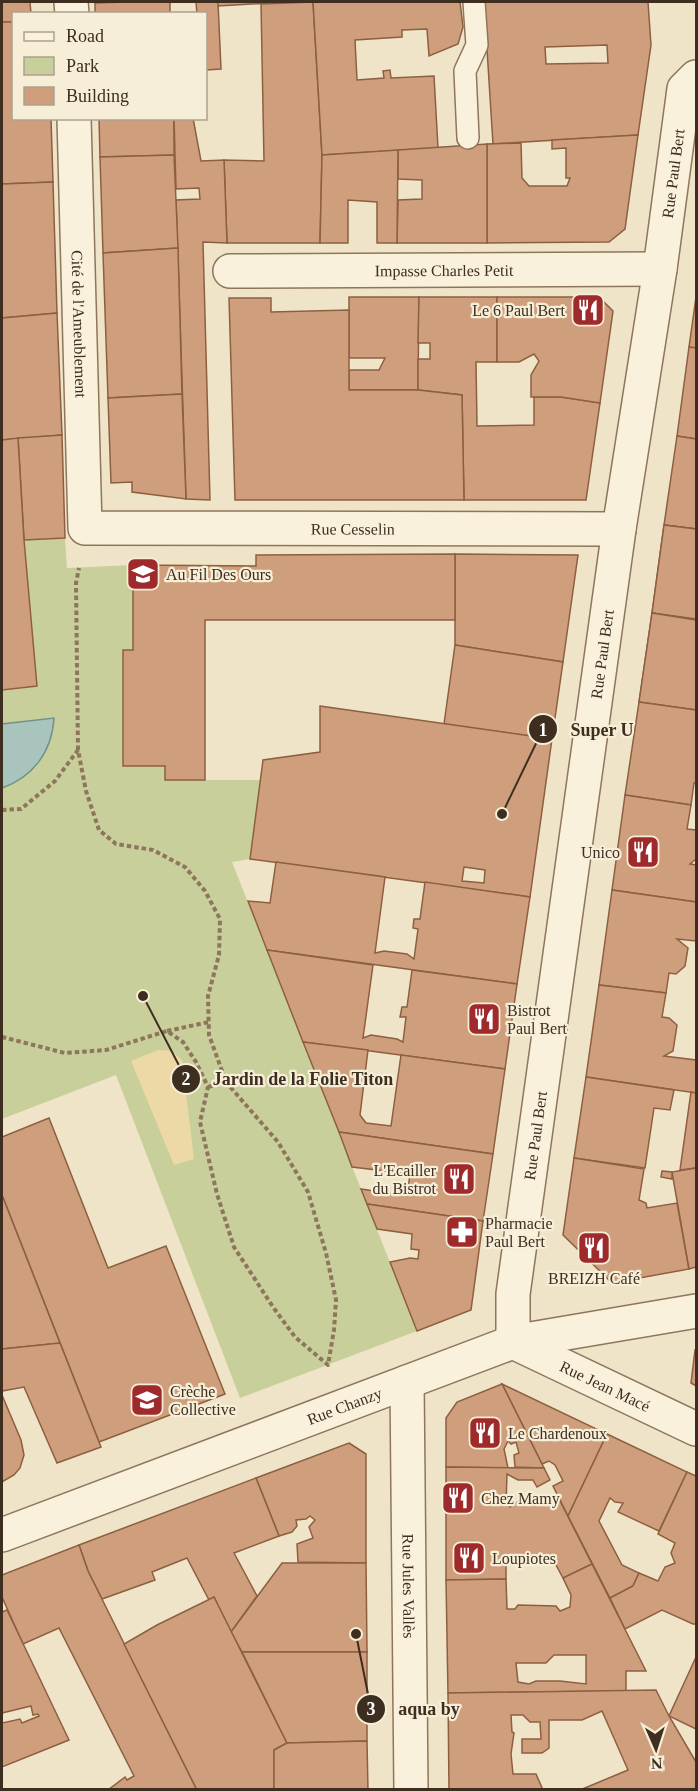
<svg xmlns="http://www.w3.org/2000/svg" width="698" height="1791" font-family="'Times New Roman',serif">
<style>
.green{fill:#c9cf9b}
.sand{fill:#ecd9a5}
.water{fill:#a9c4bc;stroke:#6f938a;stroke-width:1.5}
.building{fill:#cf9f7d;stroke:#8d5f41;stroke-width:1.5;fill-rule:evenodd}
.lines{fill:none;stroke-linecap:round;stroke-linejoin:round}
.lane-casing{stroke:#8d765c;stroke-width:24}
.street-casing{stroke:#8d765c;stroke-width:36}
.path{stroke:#8d765c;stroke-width:4;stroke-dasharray:4.5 3;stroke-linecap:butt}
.lane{stroke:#faf1dc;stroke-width:21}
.street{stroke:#faf1dc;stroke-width:33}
.labels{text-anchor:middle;stroke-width:4.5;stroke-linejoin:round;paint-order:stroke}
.street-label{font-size:16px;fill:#3d2e20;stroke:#f7eed8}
.poi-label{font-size:16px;fill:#3d2e20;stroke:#f7eed8;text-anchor:start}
.leader{fill:none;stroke:#3d2e20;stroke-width:2}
.callout-dot{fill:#3d2e20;stroke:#f7eed8;stroke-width:2}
.mark-label{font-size:18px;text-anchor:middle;font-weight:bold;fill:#fff}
.callout-label{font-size:18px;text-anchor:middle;font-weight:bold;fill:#3d2e20;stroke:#f7eed8;stroke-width:4.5;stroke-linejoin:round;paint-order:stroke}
</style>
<rect width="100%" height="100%" fill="#f0e4c8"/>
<path class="green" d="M65,538l2,30 66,-3v85h-9l41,116v14h96l-11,79 -18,3 185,469 -177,67 -124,-323 -114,44v-429l35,-4 -13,-146z"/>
<path class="sand" d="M158,1050l14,1 10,9 12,99 -20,6 -43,-104z"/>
<path class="water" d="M54,718c-2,34 -21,59 -52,70v-64z"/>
<g class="building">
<path d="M2,2h28l1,12h-17v8h-12z"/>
<path d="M124,2h46v12h-75v-11z"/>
<path d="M196,2h22l3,67 -15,1v-56h-9z"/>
<path d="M218,2h70l-70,4z"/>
<path d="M313,2l9,153 -2,88h-93l-3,-83 40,1 -3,-157z"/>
<path d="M313,2h147l3,25 -5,17 -29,12 -2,-27 -25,1v7l-47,3 2,40 27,-2 -1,-7 7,-1 1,8 43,-2 4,72 -116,7z"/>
<path d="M484,2h164l3,43 -13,90 -145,9zM607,45l1,18 -62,1 -1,-17z"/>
<path d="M2,22h12v96h37l2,64 -51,2z"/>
<path d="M99,118h75v37l-74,2z"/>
<path d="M174,118h19l8,43 23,-1 3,83 -24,-1 7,258 -24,-1 -10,-299 24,-1 -1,-11 -23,1z"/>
<path d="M638,135l-13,94 -16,13 -122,1v-99l34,-1 1,35 7,8h38l3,-8h-4v-30l-14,1v-9z"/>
<path d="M487,144v99h-90l1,-43 24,-1v-19l-24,-1v-29z"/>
<path d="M398,150l-1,93h-20v-41l-29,-2v43h-28l2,-88z"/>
<path d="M174,155l4,93 -75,5 -3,-96z"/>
<path d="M53,182l4,131 -55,5v-134z"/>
<path d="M178,248l4,146 -74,4 -5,-145z"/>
<path d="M349,297h70l-1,93h-69v-20h30l6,-12h-36z"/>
<path d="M419,297h78v65h-21l1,64 57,-1v-28h27l39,6 -14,97h-122l-2,-105 -44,-5v-31h12v-16h-12z"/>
<path d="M497,297h102l14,14 -13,92 -39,-6h-30v-22l8,-14 -5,-7 -15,8h-22z"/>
<path d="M696,297v51l-7,-1z"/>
<path d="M229,298h42v14l78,-2v80h69l44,5 2,105h-229z"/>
<path d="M57,313l5,122 -60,5v-122z"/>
<path d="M689,347l7,1v91l-19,-3z"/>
<path d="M182,394l4,105 -54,-7v-10l-21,1 -3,-85z"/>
<path d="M62,435l3,103 -41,2 -6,-102z"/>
<path d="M677,436l19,3v90l-32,-4z"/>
<path d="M18,438l6,102 13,146 -35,4v-250z"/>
<path d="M664,525l32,4v91l-44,-7z"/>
<path d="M664,525l32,4v90l-44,-6z"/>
<path d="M455,554l123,1 -15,107 -108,-17z"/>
<path d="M455,554v66h-250v160h-40v-14h-42v-116h10v-85l123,1v-11z"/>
<path d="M652,613l44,7v90l-57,-8z"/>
<path d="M652,613l44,7v90l-57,-8z"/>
<path d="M455,645l108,17 -11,77 -108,-15z"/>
<path d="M639,702l57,8v73h-2l-3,22 -66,-10z"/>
<path d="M320,706l232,33 -22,158 -280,-38 13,-99 57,-8zM464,867l21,3 -1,13 -22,-2z"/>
<path d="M625,795l66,10 -4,24 9,1v29l-6,5 6,1v37l-84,-12z"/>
<path d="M276,862l109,15 -10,76 9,-2 23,3 7,5 4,-30 -5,-1 1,-9h6l5,-37 105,15 -13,87 -250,-34 -19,-49 22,2z"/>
<path d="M612,890l84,12v39l-19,-2 11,9 -3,18 -9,8 -7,-1 -3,20 -67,-8z"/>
<path d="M267,950l106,15 -10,73 8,-3 26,4 6,3 3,-25h-6l2,-10h5l5,-37 105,14 -12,85 -202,-27z"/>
<path d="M599,985l67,8 -4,24 7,1 8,7 -4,26 -9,5 32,4v33l-110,-16z"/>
<path d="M303,1042l65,8 -8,65 6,8 25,3 10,-71 104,14 -12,85 -154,-22z"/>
<path d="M586,1077l88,13 -4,20 -16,-2 -9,60 -71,-10z"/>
<path d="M691,1092l5,1v75l-16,2z"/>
<path d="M49,1118l59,150 58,-22 59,148 -126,48 -97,-247v-58z"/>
<path d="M339,1132l154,22 -10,67 -116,-17 -6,-15 46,7 3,-22 -58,-7z"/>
<path d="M574,1158l70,11 -5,31 7,3 1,5 30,-5 12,66 -77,14 -49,-48z"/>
<path d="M696,1168v99l-7,2 -17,-97z"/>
<path d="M662,1171l10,1v7l-11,-2z"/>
<path d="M2,1195l58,148 -58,6z"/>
<path d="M367,1204l116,17 -12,89 -54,21 -27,-69 20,-4 8,1 1,-9 -8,-1 1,-15 -35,-5z"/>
<path d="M60,1343l41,104 -44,16 -33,-76 -22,4v-42z"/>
<path d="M695,1350h1v36l-5,-3z"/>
<path d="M502,1384l105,50 -39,82 -15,-30 10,-5 -8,-16 -6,-4 -7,3z"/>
<path d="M502,1384l42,84 -29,-1 -1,-12 5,-2 -3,-11 -5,2 -3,-3 -4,8 4,19 -62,-1v-49l11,-16z"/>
<path d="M2,1395l19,45 3,15 -4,13 -6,7 -12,7z"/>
<path d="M607,1434l80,38 -28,59 -41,-19 5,-9 -8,-1 -5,-4 -11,23 23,44 17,8 -6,13 -23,12 -42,-82z"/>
<path d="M349,1443l17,11v109l-68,-1 -1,-18 16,-6 -4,-11 6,-7 -5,-4 -4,3 -10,1 1,6 -5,6 -13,4 -23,-58z"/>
<path d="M446,1467l98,1 6,12 -13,7 -4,-7h-15l-11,-6 -1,29 4,4 12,-8 23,1 12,-5 35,69 -29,14 -7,-13 -7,-4h-43v18l-60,1z"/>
<path d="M687,1472l9,4v148h-3l-31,-14 -37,19 -15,-31 23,-12 6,-13 19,8 7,-14 10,-4 -4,-10 4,-10 -17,-9z"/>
<path d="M256,1478l23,58 -45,17 23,43 -26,36 -17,-35 -5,3 -22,-42 -35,14 3,8 -53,19 -14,-28 -9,-26z"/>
<path d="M79,1545l9,26 109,219h-89l17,-13 2,3 7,-4 -75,-148 -36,16 -21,-47v-22z"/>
<path d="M282,1563h84l1,89h-125l-11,-20z"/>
<path d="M592,1564l54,107h-20v20l-178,2 -2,-113 60,-1 1,30h8l3,-4 38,1 4,5 10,-4 1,-12 -8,-17zM554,1655h32v29l-26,-3h-24l-7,3 -11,-2 -2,-19h30z"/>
<path d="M214,1597l73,146 -13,7v40h-77l-73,-146 33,-19z"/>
<path d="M7,1610l62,130 -67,27v-44l18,-4 2,4 17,-7 -1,-2 -5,1 -2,-9 -29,7v-101z"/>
<path d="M242,1652h125v89l-80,2z"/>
<path d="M696,1657v72l-27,-13z"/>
<path d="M656,1690l13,26 27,46v28h-116l48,-20 -26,-59 -20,9h-33v28l-7,5h-20v-14h19l-1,-17h-10l-7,-7h-12l1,17 2,1 -3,21 2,20h23l7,16h-94l-1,-97z"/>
<path d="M367,1741l1,49h-94v-40l13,-7z"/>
</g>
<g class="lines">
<defs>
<path id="lane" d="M468,138l-3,-67 12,-26 -3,-43"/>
<g id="street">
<path d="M71,2l1,12"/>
<path id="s1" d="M74,118l11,410 534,1"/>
<path id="s2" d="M230,271l430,-2"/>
<path id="s3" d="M513,1342v-48l106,-765 41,-260 24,-180 12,-12"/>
<path id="s4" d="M513,1342l183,87"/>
<path id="s5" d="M407,1382l4,408"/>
<path id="s6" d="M2,1535l511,-193 183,-31"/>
</g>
</defs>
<use href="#lane" class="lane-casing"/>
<use href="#street" class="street-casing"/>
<g class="path">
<path d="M78,750l-2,-167 3,-15"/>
<path d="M2,810l19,-1 34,-28 23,-31 8,41 13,39 17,14 37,6 32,17 20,24 15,28 -1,36 -11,41 1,39 17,47 52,60 30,50 18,61 10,47 -2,30 -6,35 -33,-28 -22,-30 -39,-60 -17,-53 -17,-72 8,-35 -12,-25 -13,-20 -16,-11 -61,19 -41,3 -63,-16"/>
<path d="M167,1031l42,-9"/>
<path d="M208,1087l18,-5"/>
</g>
<use href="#lane" class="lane"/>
<use href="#street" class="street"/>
</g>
<defs>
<symbol id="restaurant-square" viewBox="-11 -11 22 22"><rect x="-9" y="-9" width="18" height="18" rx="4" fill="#9e2a2b" stroke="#f7eed8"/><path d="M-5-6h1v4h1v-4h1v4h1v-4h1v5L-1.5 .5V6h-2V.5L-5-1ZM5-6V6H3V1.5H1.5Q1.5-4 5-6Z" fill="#fff"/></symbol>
<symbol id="school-square" viewBox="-11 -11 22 22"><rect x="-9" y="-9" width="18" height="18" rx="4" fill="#9e2a2b" stroke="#f7eed8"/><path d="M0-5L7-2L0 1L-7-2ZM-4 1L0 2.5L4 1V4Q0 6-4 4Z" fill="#fff"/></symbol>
<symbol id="pharmacy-square" viewBox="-11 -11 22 22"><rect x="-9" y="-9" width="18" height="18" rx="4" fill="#9e2a2b" stroke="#f7eed8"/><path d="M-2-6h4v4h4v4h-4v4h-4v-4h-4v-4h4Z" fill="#fff"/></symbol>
</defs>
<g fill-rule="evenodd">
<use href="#restaurant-square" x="569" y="291" width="38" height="38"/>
<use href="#school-square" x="124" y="555" width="38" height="38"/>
<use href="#restaurant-square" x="624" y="833" width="38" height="38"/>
<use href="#restaurant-square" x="465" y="1000" width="38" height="38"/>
<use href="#restaurant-square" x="440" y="1160" width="38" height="38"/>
<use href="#pharmacy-square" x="443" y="1213" width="38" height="38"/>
<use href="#restaurant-square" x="575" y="1229" width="38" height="38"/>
<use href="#school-square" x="128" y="1381" width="38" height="38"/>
<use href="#restaurant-square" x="466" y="1414" width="38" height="38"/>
<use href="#restaurant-square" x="439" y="1479" width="38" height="38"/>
<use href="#restaurant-square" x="450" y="1539" width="38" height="38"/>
</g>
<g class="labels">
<g class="street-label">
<text dy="6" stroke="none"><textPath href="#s3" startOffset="1180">Rue Paul Bert</textPath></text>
<text dy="6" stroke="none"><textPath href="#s2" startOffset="214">Impasse Charles Petit</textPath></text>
<text dy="6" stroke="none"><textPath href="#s1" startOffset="206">Cité de l'Ameublement</textPath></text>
<text dy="6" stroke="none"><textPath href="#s1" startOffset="678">Rue Cesselin</textPath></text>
<text dy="6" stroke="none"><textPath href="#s3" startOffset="694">Rue Paul Bert</textPath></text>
<text dy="6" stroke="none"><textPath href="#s3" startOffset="208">Rue Paul Bert</textPath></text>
<text dy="6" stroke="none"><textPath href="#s4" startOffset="102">Rue Jean Macé</textPath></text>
<text dy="6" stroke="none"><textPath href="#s6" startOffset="366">Rue Chanzy</textPath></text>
<text dy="6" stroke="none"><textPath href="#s5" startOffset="204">Rue Jules Vallès</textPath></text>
</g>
<g class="poi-label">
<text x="565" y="316" text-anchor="end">Le 6 Paul Bert</text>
<text x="166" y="580">Au Fil Des Ours</text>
<text x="620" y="858" text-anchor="end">Unico</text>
<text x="507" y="1016">Bistrot<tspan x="507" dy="18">Paul Bert</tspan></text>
<text x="436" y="1176" text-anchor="end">L'Ecailler<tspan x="436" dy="18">du Bistrot</tspan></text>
<text x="485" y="1229">Pharmacie<tspan x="485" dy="18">Paul Bert</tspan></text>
<text x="594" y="1284" text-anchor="middle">BREIZH Café</text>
<text x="170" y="1397">Crèche<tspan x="170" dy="18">Collective</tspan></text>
<text x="508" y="1439">Le Chardenoux</text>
<text x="481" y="1504">Chez Mamy</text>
<text x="492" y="1564">Loupiotes</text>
</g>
</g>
<path class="leader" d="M502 814L543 729M143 996L186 1079M356 1634L371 1709"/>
<g class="callout-dot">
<circle cx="502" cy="814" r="6"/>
<circle cx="143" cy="996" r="6"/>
<circle cx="356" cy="1634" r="6"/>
<circle cx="543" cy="729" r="15"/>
<circle cx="186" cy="1079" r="15"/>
<circle cx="371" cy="1709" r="15"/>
</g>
<g class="mark-label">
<text x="543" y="736">1</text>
<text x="186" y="1085">2</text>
<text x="371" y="1715">3</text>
</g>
<g class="callout-label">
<text x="602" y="736">Super U</text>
<text x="303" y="1085">Jardin de la Folie Titon</text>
<text x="429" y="1715">aqua by</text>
</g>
<rect width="698" height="1791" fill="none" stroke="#3d2e20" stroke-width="6"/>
<rect x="12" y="12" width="195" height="108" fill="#f7eed8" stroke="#ada18e" stroke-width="1.5"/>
<rect x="24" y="32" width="30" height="9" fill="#faf1dc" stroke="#ada18e" stroke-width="1.5"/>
<text x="66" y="42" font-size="18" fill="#3d2e20">Road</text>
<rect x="24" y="57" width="30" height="18" fill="#c9cf9b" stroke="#ada18e" stroke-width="1.5"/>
<text x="66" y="72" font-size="18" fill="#3d2e20">Park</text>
<rect x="24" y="87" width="30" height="18" fill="#cf9f7d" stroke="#ada18e" stroke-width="1.5"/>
<text x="66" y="102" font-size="18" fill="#3d2e20">Building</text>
<g transform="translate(656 1749) rotate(177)" stroke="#f7eed8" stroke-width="4.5" paint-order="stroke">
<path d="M0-4.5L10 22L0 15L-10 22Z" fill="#3d2e20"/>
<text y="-9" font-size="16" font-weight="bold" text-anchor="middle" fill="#3d2e20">N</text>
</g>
</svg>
